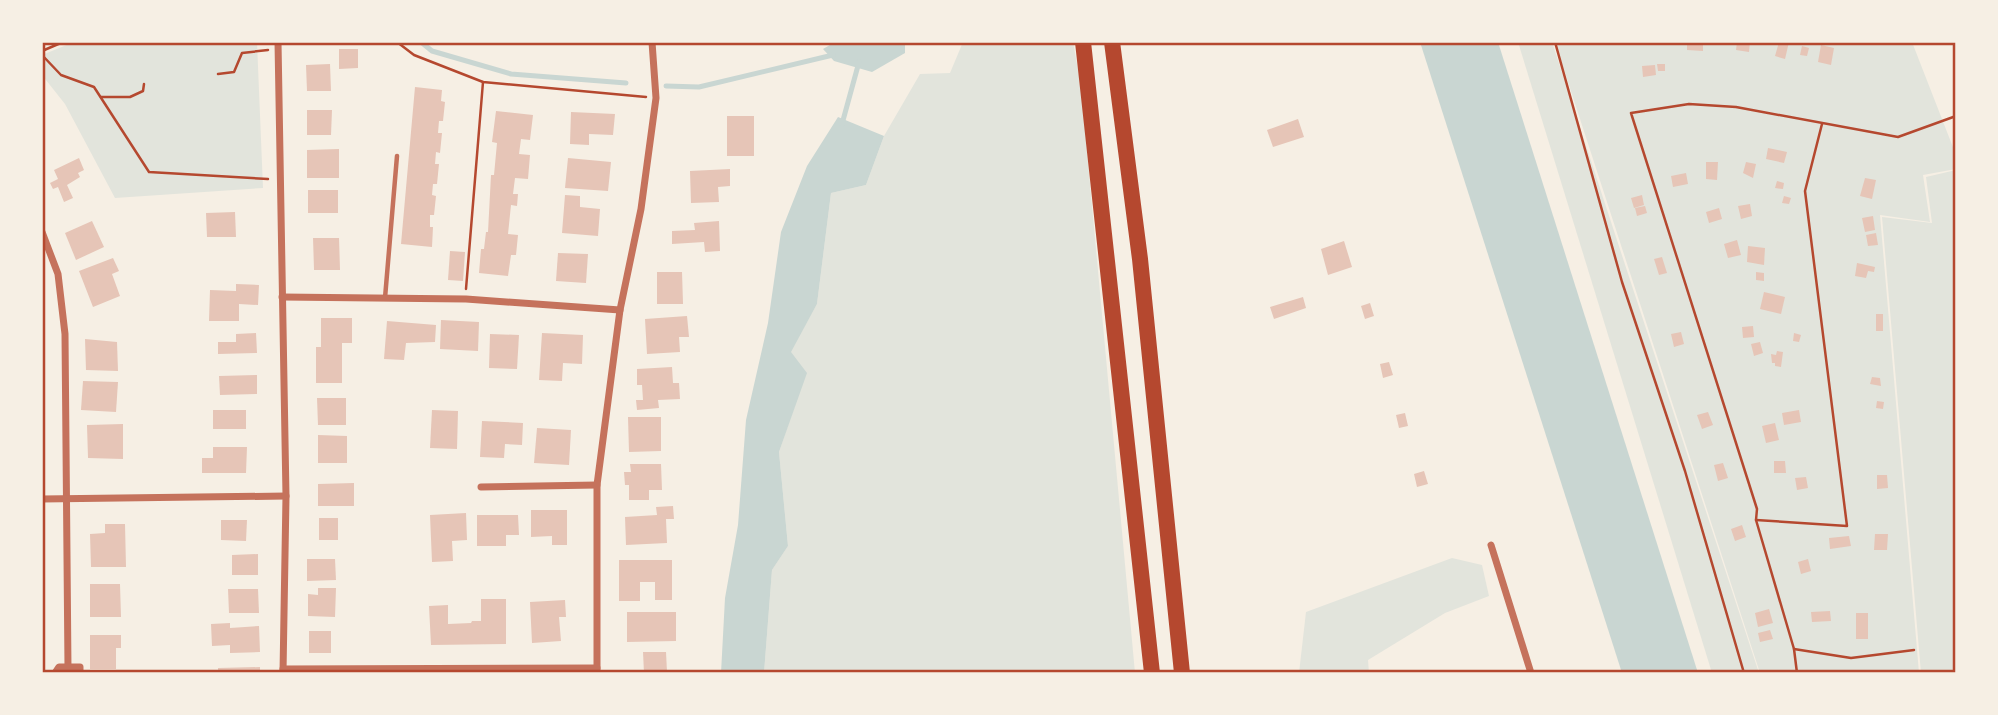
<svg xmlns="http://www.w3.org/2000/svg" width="1998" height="715" font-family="Lora,serif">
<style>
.green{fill:#e2e4dc}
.water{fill:#c9d6d2}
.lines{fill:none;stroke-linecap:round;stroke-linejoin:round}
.stream{stroke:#c9d6d2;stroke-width:5}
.building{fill:#e6c5b7}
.path{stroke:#b5482f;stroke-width:2.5}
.service{stroke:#c5725c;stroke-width:4.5}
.minor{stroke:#c5725c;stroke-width:7}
.motorway{stroke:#b5482f;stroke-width:16}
.neatline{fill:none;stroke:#b5482f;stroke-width:2.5}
</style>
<rect width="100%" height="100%" fill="#f6efe4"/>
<g class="green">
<path d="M74,42h183l6,146 -148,10 -50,-94 -23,-29v-20z"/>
<path d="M963,42h110l8,44 54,587h-371l8,-103 16,-24 -9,-94 27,-79 -16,-21 27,-48 14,-111 35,-8 18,-49 36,-62 30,-1z"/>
<path d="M1518,42h34l207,631h-47z"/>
<path d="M1555,42h357l44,113v14l-33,6 7,47 -50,-7 39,458h-159z"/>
<path d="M1956,170v503h-35l-39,-456 50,6 -6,-46z"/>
<path d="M1452,558l30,7 7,31 -44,17 -77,47 1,13h-70l7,-61z"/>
</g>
<g class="water">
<path d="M835,42h70v11l-33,19 -38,-11 -11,-12z"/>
<path d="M1420,42h78l200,631h-76z"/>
<path d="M838,117l46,19 -18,49 -35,8 -14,111 -26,48 16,21 -28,79 9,94 -16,24 -8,103h-43l4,-75 13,-73 8,-105 22,-97 13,-91 26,-66z"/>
</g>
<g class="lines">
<g class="stream">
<path d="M421,42l11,9 79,23 115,9"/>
<path d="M666,86l33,1 134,-32"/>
<path d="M842,124l17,-62"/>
</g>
</g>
<g class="building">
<path d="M1687,42h16v9l-16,-1z"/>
<path d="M1737,42h13l-1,10 -13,-2z"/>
<path d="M1779,42h10l-4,17 -10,-3z"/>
<path d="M1821,45l13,3 -3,17 -13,-3z"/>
<path d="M1802,46l7,2 -2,8 -7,-1z"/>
<path d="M339,49h19v19l-19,1z"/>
<path d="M330,64l1,27h-24l-1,-26z"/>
<path d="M1657,64h8v7h-7z"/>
<path d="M1655,65l1,10 -13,2 -1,-11z"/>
<path d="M415,87l27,3 -1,11 4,1 -2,19h-4l-1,12h4l-2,20 -4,-1 -1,12h4l-2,20h-4l-1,11 4,1 -2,19h-4v12h3l-1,20 -31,-3z"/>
<path d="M307,110h25l-1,25h-24z"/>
<path d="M496,111l37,4 -3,25 -9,-1 -2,15 11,1 -2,24 -13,-1 -2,16h5l-1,12 -6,-1 -3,29 10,1 -2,20h-5l-3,21 -29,-3 2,-24h3l2,-17h2l3,-57h3l3,-32 -5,-1z"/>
<path d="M571,112l44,2 -2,21 -24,-1v11l-19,-1z"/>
<rect x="727" y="116" width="27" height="40"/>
<path d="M1298,119l6,18 -31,10 -6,-17z"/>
<path d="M1768,148l19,4 -3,11 -18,-4z"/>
<path d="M339,149v29h-32v-28z"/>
<path d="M79,158l5,12 -6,3 2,4 -13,8 6,13 -9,4 -6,-15 -5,2 -3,-6 8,-4 -4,-9z"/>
<path d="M568,158l43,4 -3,29 -43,-3z"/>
<path d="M1706,162h12l-1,18 -11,-1z"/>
<path d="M1746,162l10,2 -3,14 -10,-5z"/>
<path d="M730,169v17l-12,1 1,15 -28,1 -1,-32z"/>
<path d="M1686,173l2,11 -15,3 -2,-11z"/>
<path d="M1865,178l11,2 -4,19 -12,-3z"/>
<path d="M1777,181l7,2 -1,6 -8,-1z"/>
<rect x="308" y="190" width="30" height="23"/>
<path d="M565,195l15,1v11l20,2 -2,27 -36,-3z"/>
<path d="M1642,195l2,10 -10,3 -3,-10z"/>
<path d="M1784,196l7,2 -2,6 -7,-1z"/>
<path d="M1750,204l2,12 -11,3 -3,-13z"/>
<path d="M1645,206l2,7 -10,3 -2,-8z"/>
<path d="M1719,208l3,11 -13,4 -3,-11z"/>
<path d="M235,212l1,25h-29l-1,-24z"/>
<path d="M1873,216l2,14 -10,2 -3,-14z"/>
<path d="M92,221l12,26 -28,13 -11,-27z"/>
<path d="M719,221l1,30 -15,1 -1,-10 -32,2v-13l23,-1 -1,-7z"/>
<path d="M1876,233l2,12 -10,1 -2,-11z"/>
<path d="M313,238h26l1,32h-26z"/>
<path d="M1737,240l4,15 -13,3 -4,-14z"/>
<path d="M1344,241l8,26 -24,8 -7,-26z"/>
<path d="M1748,246l17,2 -1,17 -17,-3z"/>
<path d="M450,251l15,1 -2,29 -15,-1z"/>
<path d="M558,253l30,1 -2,29 -30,-2z"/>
<path d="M1662,257l5,16 -8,2 -5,-16z"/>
<path d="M113,258l6,13 -7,3 8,22 -27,11 -14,-36z"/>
<path d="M1857,263l18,4 -1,5 -6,-1 -2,7 -11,-2z"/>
<path d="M657,272h25l1,32h-26z"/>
<path d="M1756,272l8,1v8l-8,-1z"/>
<path d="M236,284l23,1 -1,20 -19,-1v17h-30l1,-31 26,1z"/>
<path d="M1764,292l21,5 -4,17 -21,-5z"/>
<path d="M1303,297l3,11 -32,11 -4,-12z"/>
<path d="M1370,303l4,13 -9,3 -4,-13z"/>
<rect x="1876" y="314" width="7" height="17"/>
<path d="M687,316l2,21h-10l1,15 -33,2 -2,-35z"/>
<path d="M321,318h31v25h-10v40h-26v-36h5z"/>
<path d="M441,320l38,2 -1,29 -38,-2z"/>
<path d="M387,321l49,4 -1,17 -29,1 -2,17 -20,-1z"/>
<path d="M1753,326l1,11 -11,1 -1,-11z"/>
<path d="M1681,332l3,12 -10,3 -3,-13z"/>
<path d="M256,333l1,20 -39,1v-12h18v-8z"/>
<path d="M542,333l41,2 -1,29 -19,-1 -1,18 -23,-1z"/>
<path d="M1794,333l7,2 -2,7 -6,-1z"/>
<path d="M490,334l29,1 -2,34 -28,-1z"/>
<path d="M85,339l32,3 1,29 -32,-1z"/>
<path d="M1760,342l3,11 -9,3 -3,-12z"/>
<path d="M1777,351l6,1 -2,15 -6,-1v-3h-3l-1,-9 5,1z"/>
<path d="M1389,362l4,13 -10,3 -3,-14z"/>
<path d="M672,367l1,16h6l1,16 -22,1 1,8 -22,2 -1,-10h7l-1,-15h-5v-16z"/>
<path d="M257,375v19l-37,1 -1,-19z"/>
<path d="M1872,377l8,1 1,8 -11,-2z"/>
<path d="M83,381l35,1 -2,30 -35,-2z"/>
<path d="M317,398h29v27h-28z"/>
<path d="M1877,401l7,1 -1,7 -7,-1z"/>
<rect x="213" y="410" width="33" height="19"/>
<path d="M432,410l26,1 -1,38 -27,-1z"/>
<path d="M1799,410l2,12 -17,3 -2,-12z"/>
<path d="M1708,412l5,13 -11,4 -5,-14z"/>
<path d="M1405,413l3,13 -9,2 -3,-13z"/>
<path d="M628,417h33v34l-32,1z"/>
<path d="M482,421l41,2 -1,22 -17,-1 -1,14 -24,-1z"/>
<path d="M1775,423l4,17 -13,3 -4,-17z"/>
<path d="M123,424v35l-35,-1 -1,-33z"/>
<path d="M537,428l34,2 -2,35 -35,-2z"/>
<path d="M318,435l29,1v27h-29z"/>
<path d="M213,447h34l-1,26h-44v-15h11z"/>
<path d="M1774,461h11l1,12h-12z"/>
<path d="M1723,463l5,15 -10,3 -4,-16z"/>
<path d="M630,464h31l1,26h-13v10h-20v-15h-4l-1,-13h7z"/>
<path d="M1424,471l4,13 -11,3 -3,-13z"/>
<path d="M1877,475h10l1,13 -11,1z"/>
<path d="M1806,477l2,11 -11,2 -2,-12z"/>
<path d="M354,483v23h-36v-22z"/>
<path d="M673,506l1,13h-8l1,24 -41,2 -1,-28 32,-2 -1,-8z"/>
<path d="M531,510h36v35h-15v-9l-21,1z"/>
<path d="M466,513l1,27 -15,1 1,20 -21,1 -2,-47z"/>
<path d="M477,515h41l1,20h-13v11h-29z"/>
<rect x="319" y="518" width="19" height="22"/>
<path d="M221,520h26l-1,21 -25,-1z"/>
<path d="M105,524h20l1,43h-35l-1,-33 15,-1z"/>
<path d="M1742,525l4,12 -11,4 -4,-12z"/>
<path d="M1875,534h13l-1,16h-13z"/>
<path d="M1849,536l2,10 -21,3 -1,-11z"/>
<path d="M258,554v21h-26v-20z"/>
<path d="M307,559h28l1,21 -29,1z"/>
<path d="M1808,559l3,12 -10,3 -3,-12z"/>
<path d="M619,560h53v40h-17v-18h-15v19h-21z"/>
<path d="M90,584h30l1,33h-31z"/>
<path d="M318,588h18l-1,29 -27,-1v-22l10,1z"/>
<path d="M228,589h30l1,24h-30z"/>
<path d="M481,599h25v45l-75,1 -2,-39 19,-1v19l23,-1 1,-2h9z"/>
<path d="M565,600l1,17h-7l2,24 -29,2 -2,-41z"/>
<path d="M1769,609l4,14 -15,4 -3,-14z"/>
<path d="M1830,611l1,10 -19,1 -1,-10z"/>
<path d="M627,612h49v29l-49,1z"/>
<rect x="1856" y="613" width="12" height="26"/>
<path d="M230,623v5l29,-2 1,26 -30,1v-8l-18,1 -1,-22z"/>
<path d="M1770,630l3,9 -13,3 -2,-9z"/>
<rect x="309" y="631" width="22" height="22"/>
<path d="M90,635h31v13h-5v21h-26z"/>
<path d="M643,652h23l1,20 -23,1z"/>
<path d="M260,667v6h-42v-5z"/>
</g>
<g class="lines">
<g class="path">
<path d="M397,42l17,13 69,27 163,15"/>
<path d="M1555,42l67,240 63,189 59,202"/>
<path d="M42,51l21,-9"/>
<path d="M42,55l19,20 33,12 55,85 119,7"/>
<path d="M218,74l16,-2 8,-19 26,-3"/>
<path d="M101,97h29l13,-6 1,-7"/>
<path d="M466,289l17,-207"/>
<path d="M1756,520l91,6 -42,-335 17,-67"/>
<path d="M1794,649l57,9 63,-8"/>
<path d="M1797,673l-3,-24 -38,-129 1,-11 -126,-396 58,-9 47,3 162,30 58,-21"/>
</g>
<path class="service" d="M385,298l12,-142"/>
<g class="minor">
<path d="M278,42l8,454 -3,177"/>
<path d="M42,232l16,42 7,60 3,334"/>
<path d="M282,297l184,2 154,11"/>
<path d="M481,487l116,-2"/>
<path d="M42,499l244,-3"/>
<path d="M1491,545l40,128"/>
<path d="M283,669l314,-1"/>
<path d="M55,673l4,-6h21v6"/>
<path d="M597,673v-188l23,-175 21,-101 15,-111 -4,-56"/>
</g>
<g class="motorway">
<path d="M1083,42l69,631"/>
<path d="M1112,42l28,217 42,414"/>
</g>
</g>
<rect width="1998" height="715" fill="none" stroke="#f6efe4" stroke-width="88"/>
<rect x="44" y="44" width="1910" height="627" class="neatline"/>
</svg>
